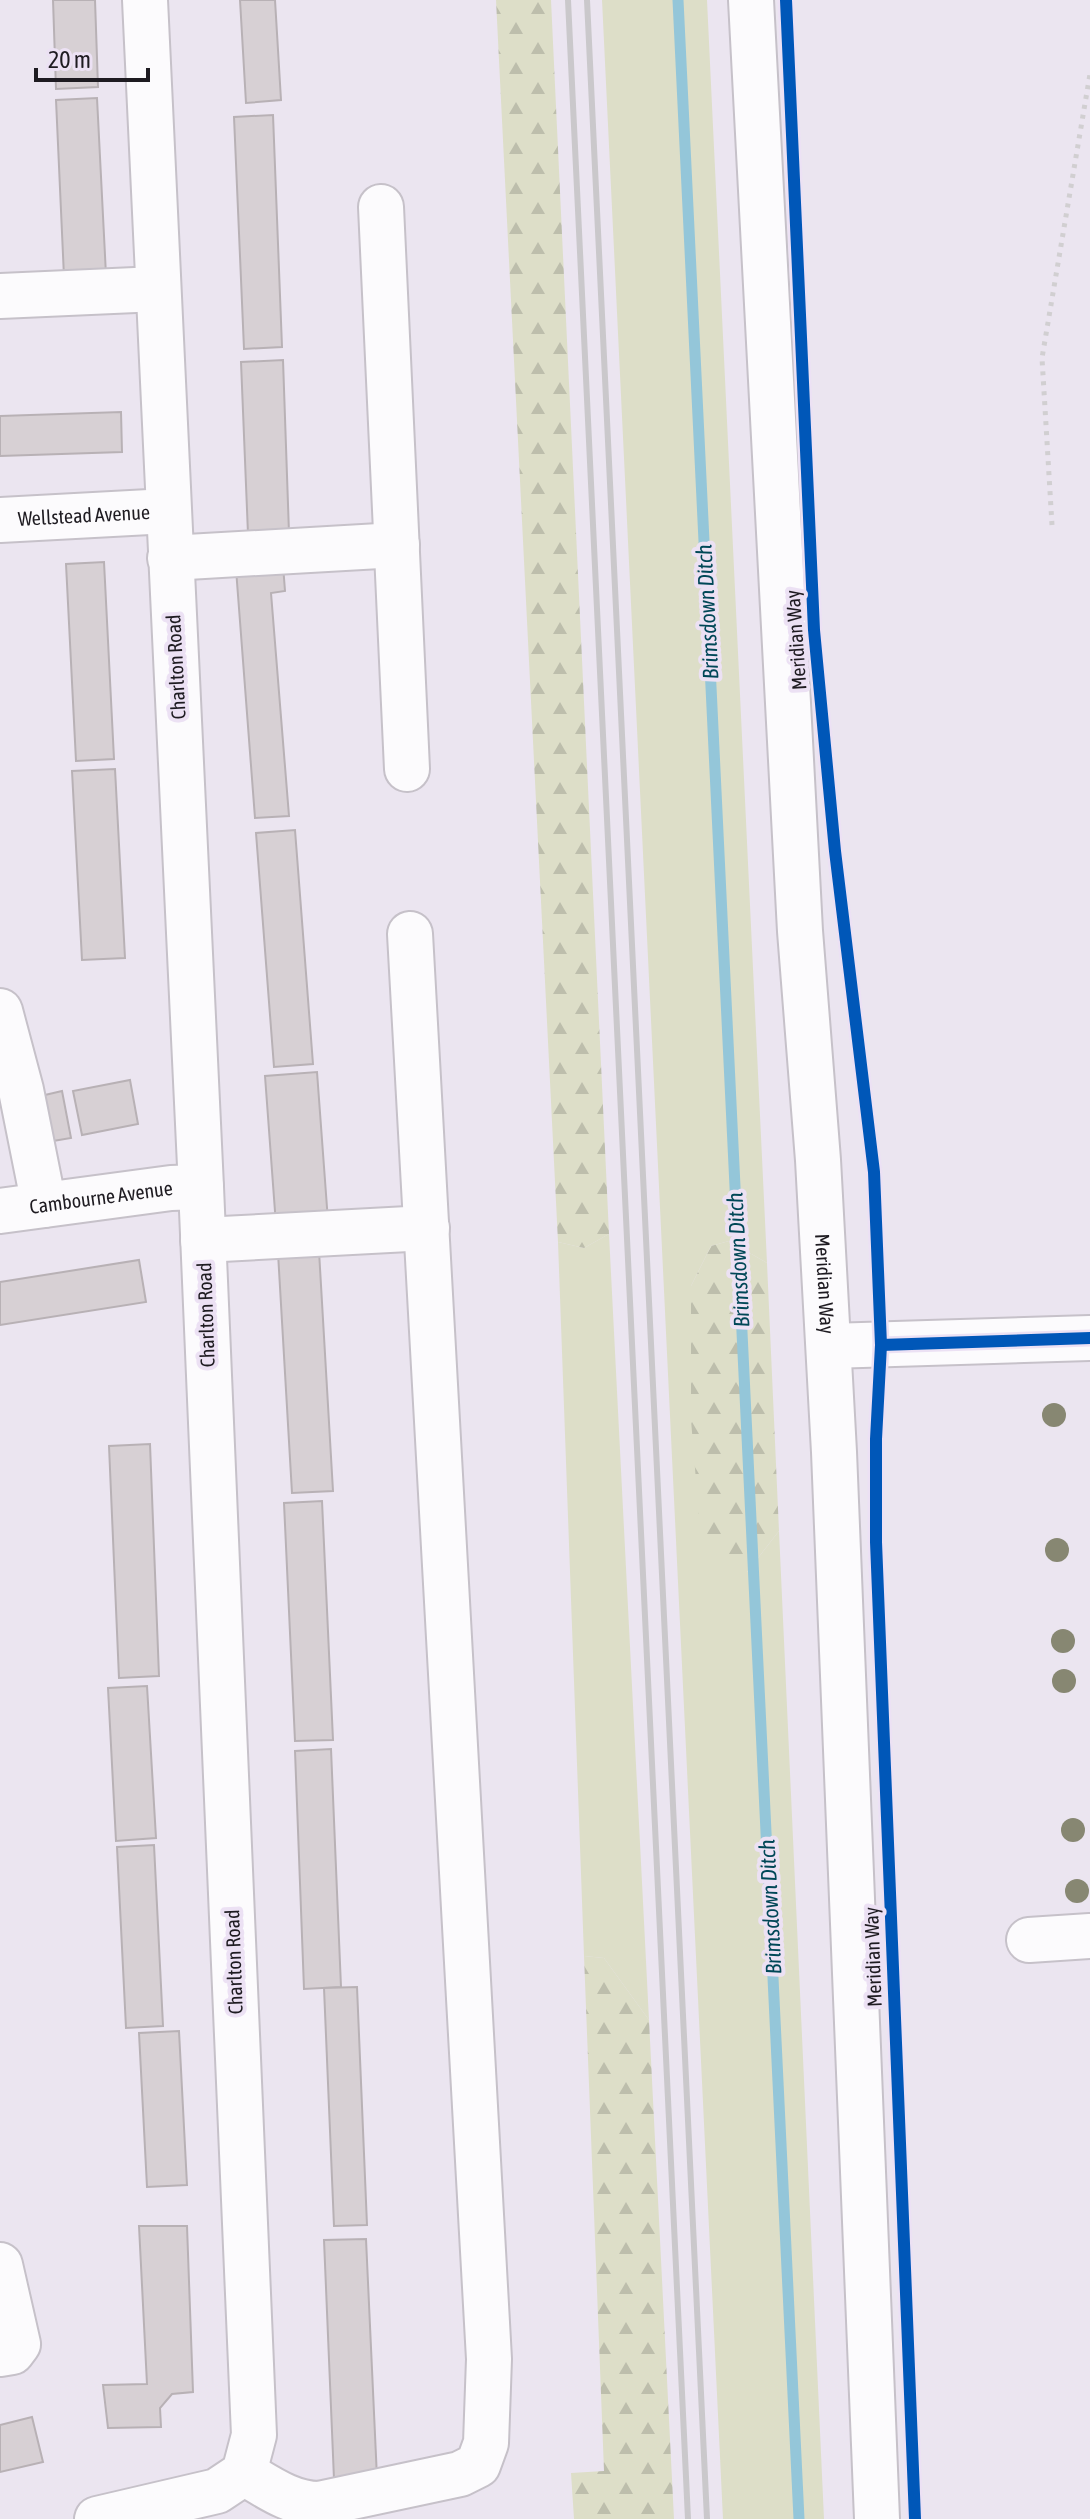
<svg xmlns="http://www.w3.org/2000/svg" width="1090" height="2519" font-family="'Asap Condensed',sans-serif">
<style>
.grass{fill:#dddec8}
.forest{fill:url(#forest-firs)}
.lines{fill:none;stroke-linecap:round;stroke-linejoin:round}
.stream{stroke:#94c6d9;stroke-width:11}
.building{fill:#d7d0d4;stroke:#b8b1b5;stroke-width:2}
.minor-casing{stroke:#c6c1c9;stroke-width:48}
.major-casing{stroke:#c6c1c9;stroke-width:48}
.path{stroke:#d1cfd1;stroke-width:5;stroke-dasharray:4 6;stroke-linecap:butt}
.minor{stroke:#fcfbfd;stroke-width:44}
.major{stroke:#fcfbfd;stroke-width:44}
.rail{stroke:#cac8cb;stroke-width:6}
.cycleway-casing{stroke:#ece1f4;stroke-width:17}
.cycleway{stroke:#0057b8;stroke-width:12}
.tree{fill:#878772}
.labels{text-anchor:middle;stroke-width:8;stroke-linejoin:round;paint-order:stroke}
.street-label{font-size:20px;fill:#1e1b21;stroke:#ece1f4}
.water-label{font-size:22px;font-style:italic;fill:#004757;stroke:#ece1f4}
</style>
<defs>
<pattern id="forest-firs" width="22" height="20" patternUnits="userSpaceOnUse" patternTransform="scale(2)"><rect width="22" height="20" fill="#dddec8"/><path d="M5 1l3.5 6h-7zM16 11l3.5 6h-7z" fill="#bdbeac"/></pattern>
</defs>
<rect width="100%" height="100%" fill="#ebe5f0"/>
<g class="grass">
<path d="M602,0h105l60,1263 -38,-22 -18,5 -20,40v134l56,152 32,-41 45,988h-101z"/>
<path d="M609,1234l40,786 -45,-62 -20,-2 -26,-714 26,6z"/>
</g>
<g class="forest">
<path d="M496,0h55l58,1234 -25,14 -26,-6z"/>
<path d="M729,1241l38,22 12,268 -32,41 -45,-19 -11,-133v-134l20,-40z"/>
<path d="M584,1956l20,2 45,62 25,499h-100l-3,-46 33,-2z"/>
</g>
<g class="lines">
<path class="stream" d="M678,0l121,2519"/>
</g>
<g class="building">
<path d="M53,0h42l3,87 -42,2z"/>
<path d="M240,0h35l6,100 -35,3z"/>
<path d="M97,98l9,177 -42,2 -8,-177z"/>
<path d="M273,115l9,232 -38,2 -10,-232z"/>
<path d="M283,360l6,173 -41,1 -7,-172z"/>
<path d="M121,412l1,40 -122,4v-40z"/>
<path d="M104,562l10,197 -38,2 -10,-197z"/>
<path d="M283,565l2,26 -14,2 18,223 -34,2 -19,-249z"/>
<path d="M115,769l10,189 -43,2 -10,-189z"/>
<path d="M295,830l18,234 -39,3 -18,-234z"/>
<path d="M317,1072l11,149 -52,4 -11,-149z"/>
<path d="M130,1080l8,44 -56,11 -9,-44z"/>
<path d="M62,1091l9,47 -30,5 -9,-45z"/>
<path d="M319,1251l14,240 -41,2 -14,-240z"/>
<path d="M139,1260l7,42 -146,23v-43z"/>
<path d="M150,1444l9,232 -40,2 -10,-232z"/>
<path d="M322,1501l11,239 -38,1 -11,-238z"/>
<path d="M147,1686l9,152 -40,3 -8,-153z"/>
<path d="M331,1749l10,238 -37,2 -9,-238z"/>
<path d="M154,1845l9,181 -37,2 -9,-181z"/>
<path d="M357,1987l10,238 -33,1 -10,-238z"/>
<path d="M179,2031l8,154 -40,2 -8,-154z"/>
<path d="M139,2226h48l6,166 -21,2 -12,14 1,19 -53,1 -5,-43 44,-1z"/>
<path d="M366,2239l11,239 -43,1 -10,-239z"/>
<path d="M32,2417l11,45 -43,10v-47z"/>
</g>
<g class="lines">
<defs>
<g id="minor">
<path d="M381,207l26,562"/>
<path d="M0,296l158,-7"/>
<path id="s1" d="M0,520l168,-9"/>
<path d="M170,558l227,-13"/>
<path d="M0,1011l21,79 23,115"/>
<path id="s2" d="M0,1211l171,-23 30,-1"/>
<path d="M203,1240l224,-12"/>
<path d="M829,1346l261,-8"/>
<path d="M1029,1940l61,-4"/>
<path d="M0,2265l18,79 -6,8 -12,2"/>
<path d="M244,2473c24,14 47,31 75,31l141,-30 18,-9 8,-22 3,-84 -79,-1425"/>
<path d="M97,2519l120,-28 27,-18 10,-38 -53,-1248 -56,-1187"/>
</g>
<g id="major">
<path id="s3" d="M751,0l49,931 18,229 16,292 43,1067"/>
</g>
</defs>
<use href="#minor" class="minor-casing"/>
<use href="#major" class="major-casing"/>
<path class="path" d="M1052,525l-10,-167 48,-284"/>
<use href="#minor" class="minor"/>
<use href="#major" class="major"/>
<g class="rail">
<path d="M568,0l120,2519"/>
<path d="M587,0l120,2519"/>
</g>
<defs>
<g id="cycleway">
<path d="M786,0l28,630 21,221 39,321 7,173 -5,94v103l39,977"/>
<path d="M881,1345l209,-7"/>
</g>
</defs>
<use href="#cycleway" class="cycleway-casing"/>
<use href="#cycleway" class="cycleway"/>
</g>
<g class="tree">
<circle cx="1054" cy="1415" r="12"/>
<circle cx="1057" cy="1550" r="12"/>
<circle cx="1063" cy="1641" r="12"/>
<circle cx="1064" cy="1681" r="12"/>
<circle cx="1073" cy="1830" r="12"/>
<circle cx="1077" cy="1891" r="12"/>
</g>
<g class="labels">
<g class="street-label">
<text dy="7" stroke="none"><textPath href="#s1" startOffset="84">Wellstead Avenue</textPath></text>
<text transform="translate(796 640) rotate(-94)" y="7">Meridian Way</text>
<text transform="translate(176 667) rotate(-93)" y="7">Charlton Road</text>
<text dy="7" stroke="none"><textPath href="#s2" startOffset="102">Cambourne Avenue</textPath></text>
<text dy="7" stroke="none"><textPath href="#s3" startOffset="1286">Meridian Way</textPath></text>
<text transform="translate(206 1315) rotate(-92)" y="7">Charlton Road</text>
<text transform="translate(873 1957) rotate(-92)" y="7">Meridian Way</text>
<text transform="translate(234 1962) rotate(-92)" y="7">Charlton Road</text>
</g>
<g class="water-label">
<text transform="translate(707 612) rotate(-93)" y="8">Brimsdown Ditch</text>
<text transform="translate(738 1260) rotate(-93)" y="8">Brimsdown Ditch</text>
<text transform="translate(770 1907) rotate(-93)" y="8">Brimsdown Ditch</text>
</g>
</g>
<path d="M36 68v12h112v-12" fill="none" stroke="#1e1b21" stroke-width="4"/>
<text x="48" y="68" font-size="24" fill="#1e1b21" stroke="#ece1f4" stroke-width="6" paint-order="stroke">20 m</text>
</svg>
